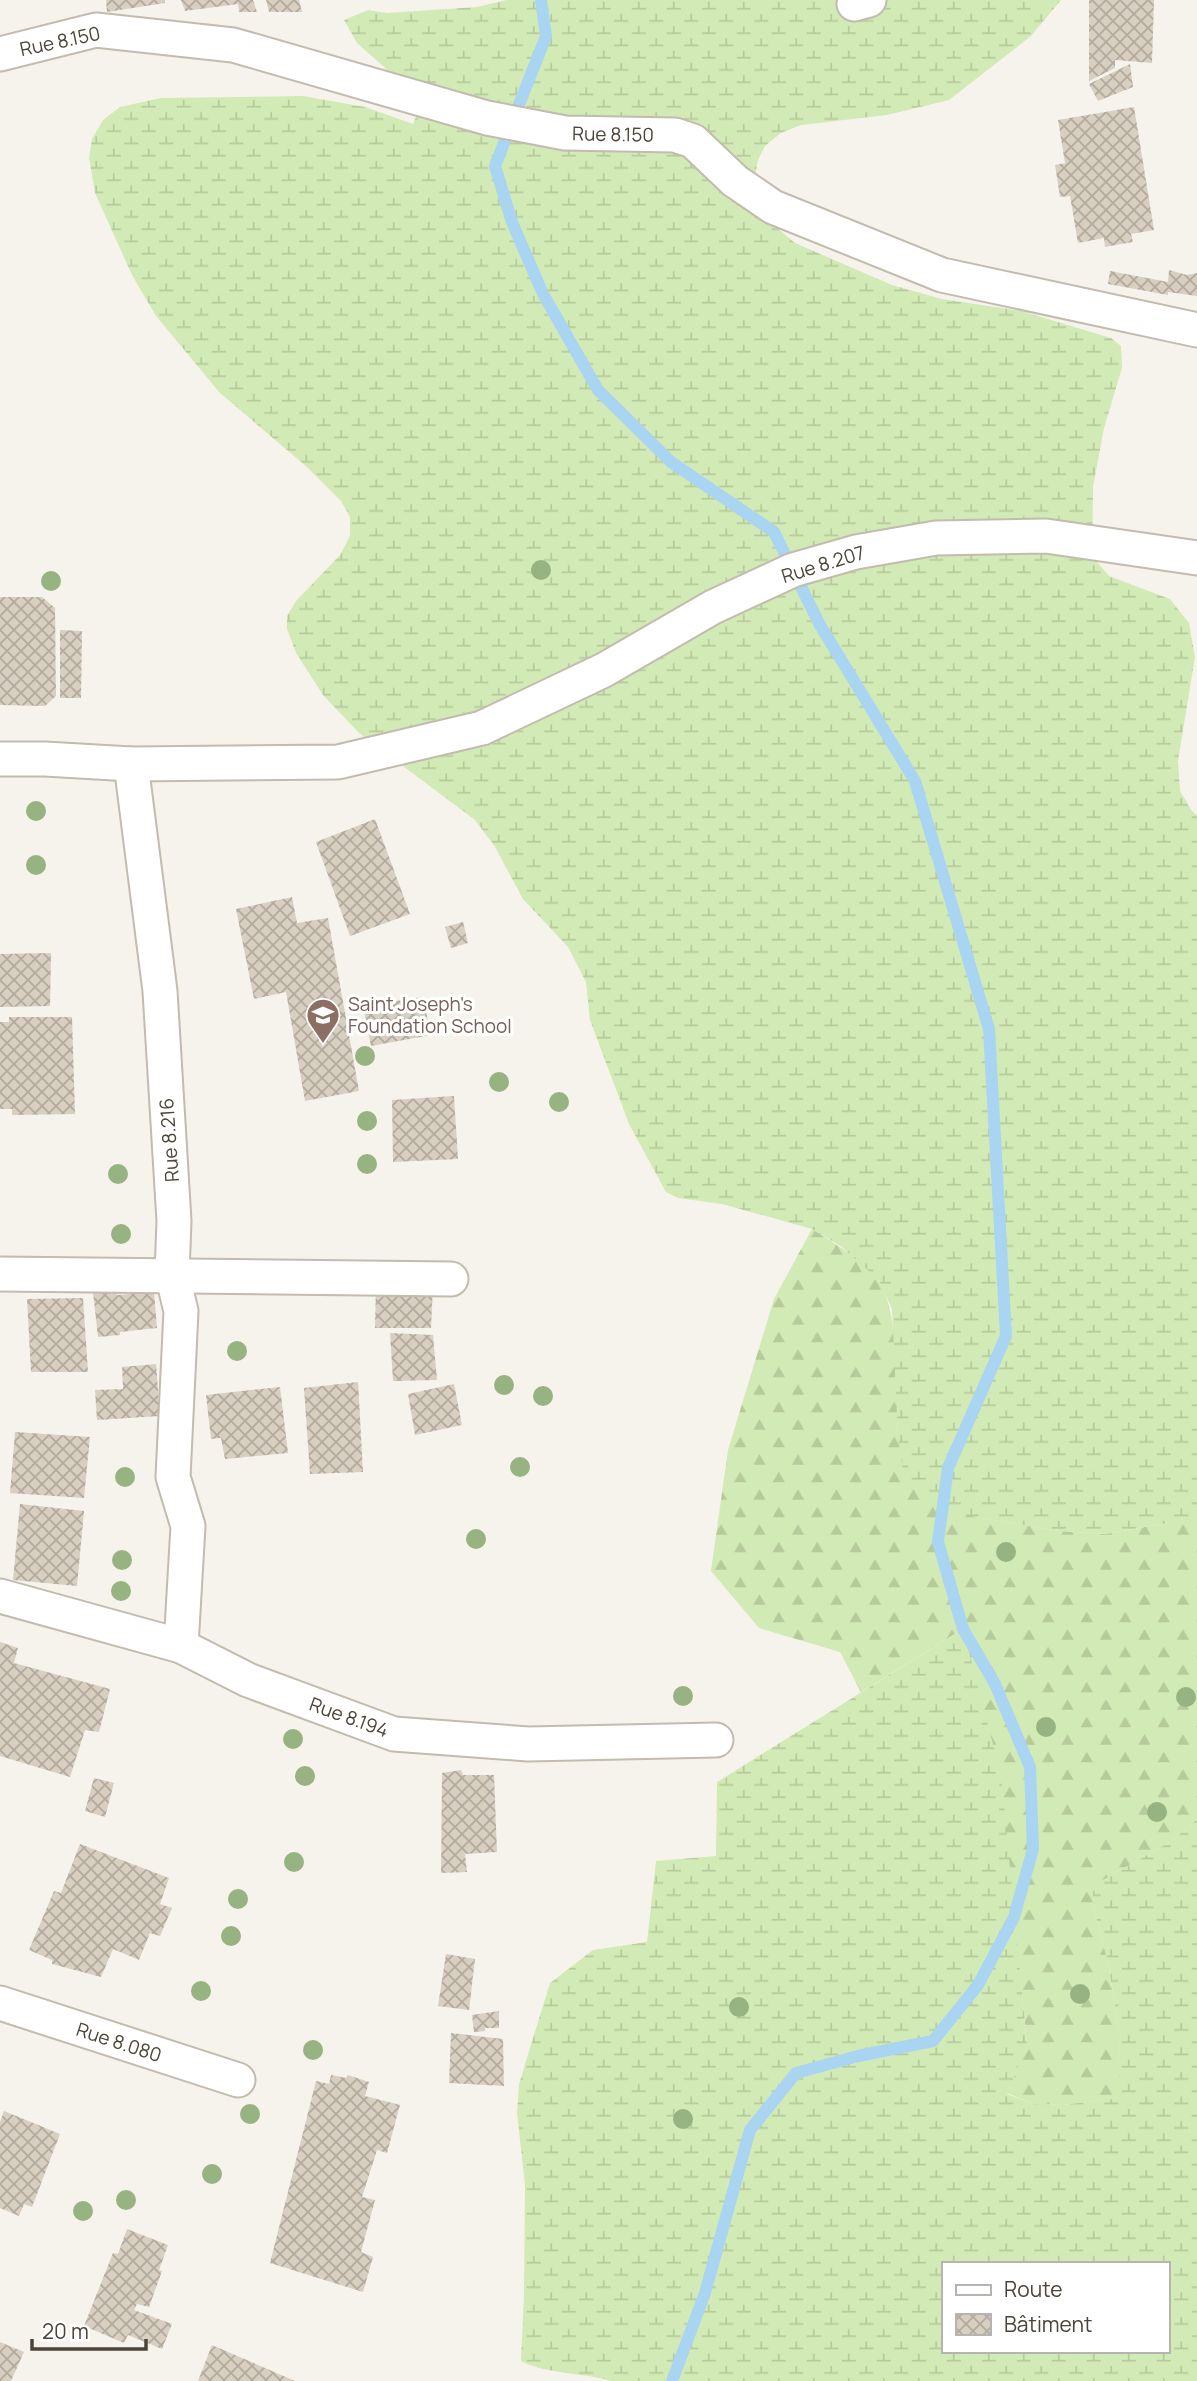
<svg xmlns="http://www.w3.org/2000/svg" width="1197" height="2381" font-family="Manrope,sans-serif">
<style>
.forest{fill:url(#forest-firs)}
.wetland{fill:url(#wetland-marsh);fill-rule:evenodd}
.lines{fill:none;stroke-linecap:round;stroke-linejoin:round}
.stream{stroke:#a9d4f2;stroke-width:12}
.building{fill:url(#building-cross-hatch)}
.minor-casing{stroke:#c2bbae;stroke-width:37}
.minor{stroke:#fff;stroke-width:33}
.tree{fill:#97b381}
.labels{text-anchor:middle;stroke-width:6;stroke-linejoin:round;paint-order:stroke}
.street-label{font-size:19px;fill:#4b4439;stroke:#fff}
.education-label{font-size:19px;fill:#785e54;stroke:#fff;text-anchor:start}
</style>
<defs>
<pattern id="forest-firs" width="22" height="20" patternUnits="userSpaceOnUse" patternTransform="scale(1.75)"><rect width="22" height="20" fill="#d2eab5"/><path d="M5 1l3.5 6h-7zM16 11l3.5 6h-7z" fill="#b6ca9c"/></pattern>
<pattern id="wetland-marsh" width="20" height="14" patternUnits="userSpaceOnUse" patternTransform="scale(1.75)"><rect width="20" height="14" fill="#d2eab5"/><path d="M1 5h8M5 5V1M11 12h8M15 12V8" fill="none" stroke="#b6ca9c"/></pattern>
<pattern id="building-cross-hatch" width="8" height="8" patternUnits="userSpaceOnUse" patternTransform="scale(1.75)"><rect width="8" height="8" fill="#d8cfc1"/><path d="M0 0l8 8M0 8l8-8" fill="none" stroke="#b1aa9e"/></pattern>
</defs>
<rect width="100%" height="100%" fill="#f6f3ec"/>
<path class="forest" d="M812,1229c19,12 57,35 68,53 20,35 16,113 18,155l77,80 85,14 45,3 63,-11h29v296l-24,21 -73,42 -7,23 15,57 11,69 2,67 -59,7 -28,-1 -27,-11 20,-50 -13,-126 -51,-288 -102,63 -21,-40 -81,-24 -48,-57 17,-121 46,-151z"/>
<g class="wetland">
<path d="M507,0h554l-30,36 -82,64 -62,15 -86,10 -20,8 -16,13 -7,14 -6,33 4,17 39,33 97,42 50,14 79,12 90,27 10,8 1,22 -18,60 -11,59 -1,69 17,20 61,23 19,24 6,34 -17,104 2,30 12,20 5,4v708h-29l-63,11 -45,-3 -85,-14 -30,-10 -29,-16 -13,-21 -5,-33 -6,-128 -13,-29 -37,-33 -30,-18 -90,-25 -44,-6 -12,-6 -37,-68 -39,-104 -4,-38 -18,-35 -45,-48 -28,-52 -20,-27 -116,-87 -36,-38 -27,-42 -9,-24v-13l9,-15 44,-46 10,-19v-19l-9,-16 -34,-34 -87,-74 -64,-77 -24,-41 -37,-82 -6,-35 3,-19 11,-19 17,-13 41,-9 142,-2 62,11 48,17 6,-15 -8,-18 -54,-48 -13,-23 24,-10 19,3 90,-6z"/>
<path d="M963,1629l38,146 26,269 -20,50 27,10 28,1 58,-7 -1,-67 -11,-69 -15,-57v-13l7,-10 73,-42 24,-21v562h-586c-28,-9 -63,-6 -90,-20l3,-65 1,-111 -8,-72 2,-29 31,-101 43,-33 54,-8 9,-81 60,-5 1,-74zM943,2264h224v87h-224z"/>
</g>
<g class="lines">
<path class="stream" d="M541,0l5,36 -51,130 17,56 31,72 55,96 73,72 103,70 46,93 95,156 74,248 17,307 -58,132 -10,74 25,87 32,55 35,83 3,82 -19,68 -36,68 -45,56 -75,15 -62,17 -46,57 -45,163 -33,88"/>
</g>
<g class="building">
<path d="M106,0h59v3l-58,9z"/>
<path d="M181,0h72l4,12h-18l-1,-8 -53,7z"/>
<path d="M266,0h33l3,12h-33z"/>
<path d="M1089,0h65l-2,63 -37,-3v8l-26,13z"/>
<path d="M1130,64l3,23 -35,14 -9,-17z"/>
<path d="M1134,107l20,123 -23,4 2,8 -28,5 -1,-9 -26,5 -8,-47 -10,1 -5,-32 10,-2 -7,-43z"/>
<path d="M1169,270l18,5 10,-2v23l-29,-4v3l-60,-11 2,-13 58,11z"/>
<path d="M0,597h42l13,11 1,88 -11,10 -45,-1z"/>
<path d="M60,630l22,1 -1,67h-21z"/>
<path d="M375,819l35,95 -60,22 -34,-94z"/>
<path d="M292,897l5,26 31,-5 31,173 -54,10 -19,-109 -32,7 -18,-90z"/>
<path d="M463,922l5,21 -17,5 -6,-21z"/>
<path d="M51,953l-1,53 -50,1v-53z"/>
<path d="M423,997l8,38 -60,11 -8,-40z"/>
<path d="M9,1017h63l3,97 -63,1v-6h-12v-87h9z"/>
<path d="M454,1096l4,63 -65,3 -1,-62z"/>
<path d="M376,1285l57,1 -2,42h-56z"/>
<path d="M117,1290v5l37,-3 3,36 -37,4v3l-22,2 -5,-45z"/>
<path d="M83,1298l5,74h-57l-4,-73z"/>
<path d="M390,1333l43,2 4,45 -44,1z"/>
<path d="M156,1364l4,52 -63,4 -2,-30 28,-1 -1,-22z"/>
<path d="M358,1382l5,90 -53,2 -6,-86z"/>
<path d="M454,1384l8,41 -47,10 -7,-41z"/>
<path d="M280,1387l8,66 -63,6 -4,-21 -10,1 -5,-44z"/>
<path d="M15,1432l75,5 -6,61 -74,-5z"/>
<path d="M20,1504l64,7 -7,75 -64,-6z"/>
<path d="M0,1642l18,6 -4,15 96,26 -11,43 -14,-2 -15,47 -70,-21z"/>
<path d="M461,1770l2,5h31l3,77 -32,2 2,18 -26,1 1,-100z"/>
<path d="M94,1778l20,5 -9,34 -20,-6z"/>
<path d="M80,1844l89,34 -9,26 12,4 -12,28 -10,-3 -11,27 -26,-11 -12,28 -49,-13v-4l-23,-10 25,-59 7,2z"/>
<path d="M446,1954l29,5 -6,51 -31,-4z"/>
<path d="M499,2011v17h-14v3l-11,1 -2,-17z"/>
<path d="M451,2033l52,6 1,47 -55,-3z"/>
<path d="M331,2075l15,3 2,-3 21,7 -4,14 35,9 -13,48 -10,-3 -15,47 13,3 -14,52 12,5 -10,35 -93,-29 46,-182 13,3z"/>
<path d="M4,2111l56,23 -28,73 -8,-3 -5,12 -19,-8v-86z"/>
<path d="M127,2229l41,16 -9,25 3,1 -13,36 -12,-3 -3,6 38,14 -10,25 -34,-14 -4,8 -40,-17 29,-73 5,1z"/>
<path d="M0,2342l24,10 -13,29h-11z"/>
<path d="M212,2345l83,36h-97z"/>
</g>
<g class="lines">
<defs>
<g id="minor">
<path d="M854,4l15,-4"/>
<path d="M0,54l96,-24 137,15 254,73 78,15 110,2 18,6 42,40 38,26 169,68 255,55"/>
<path d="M0,759h45l86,5 29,227 14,230 -2,53 9,37 -8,166 15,49 -7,120"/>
<path d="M131,764l207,-2 144,-34 122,-58 109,-63 80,-37 63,-18 80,-14 110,-2 151,22"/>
<path d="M0,1274l451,5"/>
<path d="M0,1596l181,50 67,34 146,54 134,10 188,-4"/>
<path d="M0,2003l238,77"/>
</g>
</defs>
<use href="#minor" class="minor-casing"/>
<use href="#minor" class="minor"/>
</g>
<g class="tree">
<circle cx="541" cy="570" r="10"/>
<circle cx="51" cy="581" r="10"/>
<circle cx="36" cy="811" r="10"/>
<circle cx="36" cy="865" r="10"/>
<circle cx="365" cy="1056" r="10"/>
<circle cx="499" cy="1082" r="10"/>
<circle cx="559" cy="1102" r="10"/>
<circle cx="367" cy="1121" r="10"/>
<circle cx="367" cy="1164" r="10"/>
<circle cx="118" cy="1174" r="10"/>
<circle cx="121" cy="1234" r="10"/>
<circle cx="237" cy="1351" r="10"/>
<circle cx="504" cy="1385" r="10"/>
<circle cx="543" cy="1396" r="10"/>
<circle cx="520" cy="1467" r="10"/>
<circle cx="125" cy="1477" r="10"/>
<circle cx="476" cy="1539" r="10"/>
<circle cx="1006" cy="1552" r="10"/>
<circle cx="122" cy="1560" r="10"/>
<circle cx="121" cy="1591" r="10"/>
<circle cx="683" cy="1696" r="10"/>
<circle cx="1186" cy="1697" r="10"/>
<circle cx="1046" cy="1727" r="10"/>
<circle cx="293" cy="1739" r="10"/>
<circle cx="305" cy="1776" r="10"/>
<circle cx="1157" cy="1812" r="10"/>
<circle cx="294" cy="1862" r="10"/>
<circle cx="238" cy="1899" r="10"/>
<circle cx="231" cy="1936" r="10"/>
<circle cx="201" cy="1991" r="10"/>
<circle cx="1080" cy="1994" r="10"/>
<circle cx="739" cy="2007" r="10"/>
<circle cx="313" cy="2050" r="10"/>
<circle cx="250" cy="2114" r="10"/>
<circle cx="683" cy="2119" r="10"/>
<circle cx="212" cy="2174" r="10"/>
<circle cx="126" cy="2200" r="10"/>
<circle cx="83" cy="2211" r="10"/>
</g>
<defs>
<symbol id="school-pin" viewBox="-11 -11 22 30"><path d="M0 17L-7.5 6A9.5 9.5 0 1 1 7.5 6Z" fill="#8d6e63" stroke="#fff"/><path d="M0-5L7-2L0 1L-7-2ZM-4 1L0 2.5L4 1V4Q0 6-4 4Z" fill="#fff"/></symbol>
</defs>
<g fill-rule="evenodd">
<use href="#school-pin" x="304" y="996" width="38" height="52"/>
</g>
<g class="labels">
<g class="street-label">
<text transform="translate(60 41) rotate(-12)" y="7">Rue 8.150</text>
<text transform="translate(613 134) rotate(1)" y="7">Rue 8.150</text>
<text transform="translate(823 564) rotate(-17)" y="7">Rue 8.207</text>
<text transform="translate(169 1140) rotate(-94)" y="7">Rue 8.216</text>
<text transform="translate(349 1717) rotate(20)" y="7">Rue 8.194</text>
<text transform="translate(119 2042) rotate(18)" y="7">Rue 8.080</text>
</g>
<g class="education-label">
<text x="348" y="1011">Saint Joseph's<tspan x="348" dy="22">Foundation School</tspan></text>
</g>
</g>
<rect x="942" y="2262" width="228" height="91" fill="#ffffff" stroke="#b7b4b0" stroke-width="2"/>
<rect x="956" y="2285" width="35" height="10" fill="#ffffff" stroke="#b7b4b0" stroke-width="2"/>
<text x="1004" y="2297" font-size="21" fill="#4b4439">Route</text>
<rect x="956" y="2314" width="35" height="21" fill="url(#building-cross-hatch)" stroke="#b7b4b0" stroke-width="2"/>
<text x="1004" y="2332" font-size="21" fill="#4b4439">Bâtiment</text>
<path d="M32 2339v10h114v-10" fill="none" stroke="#4b4439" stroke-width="3.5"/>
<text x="42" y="2339" font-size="21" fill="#4b4439" stroke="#ffffff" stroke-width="5" paint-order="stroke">20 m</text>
</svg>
